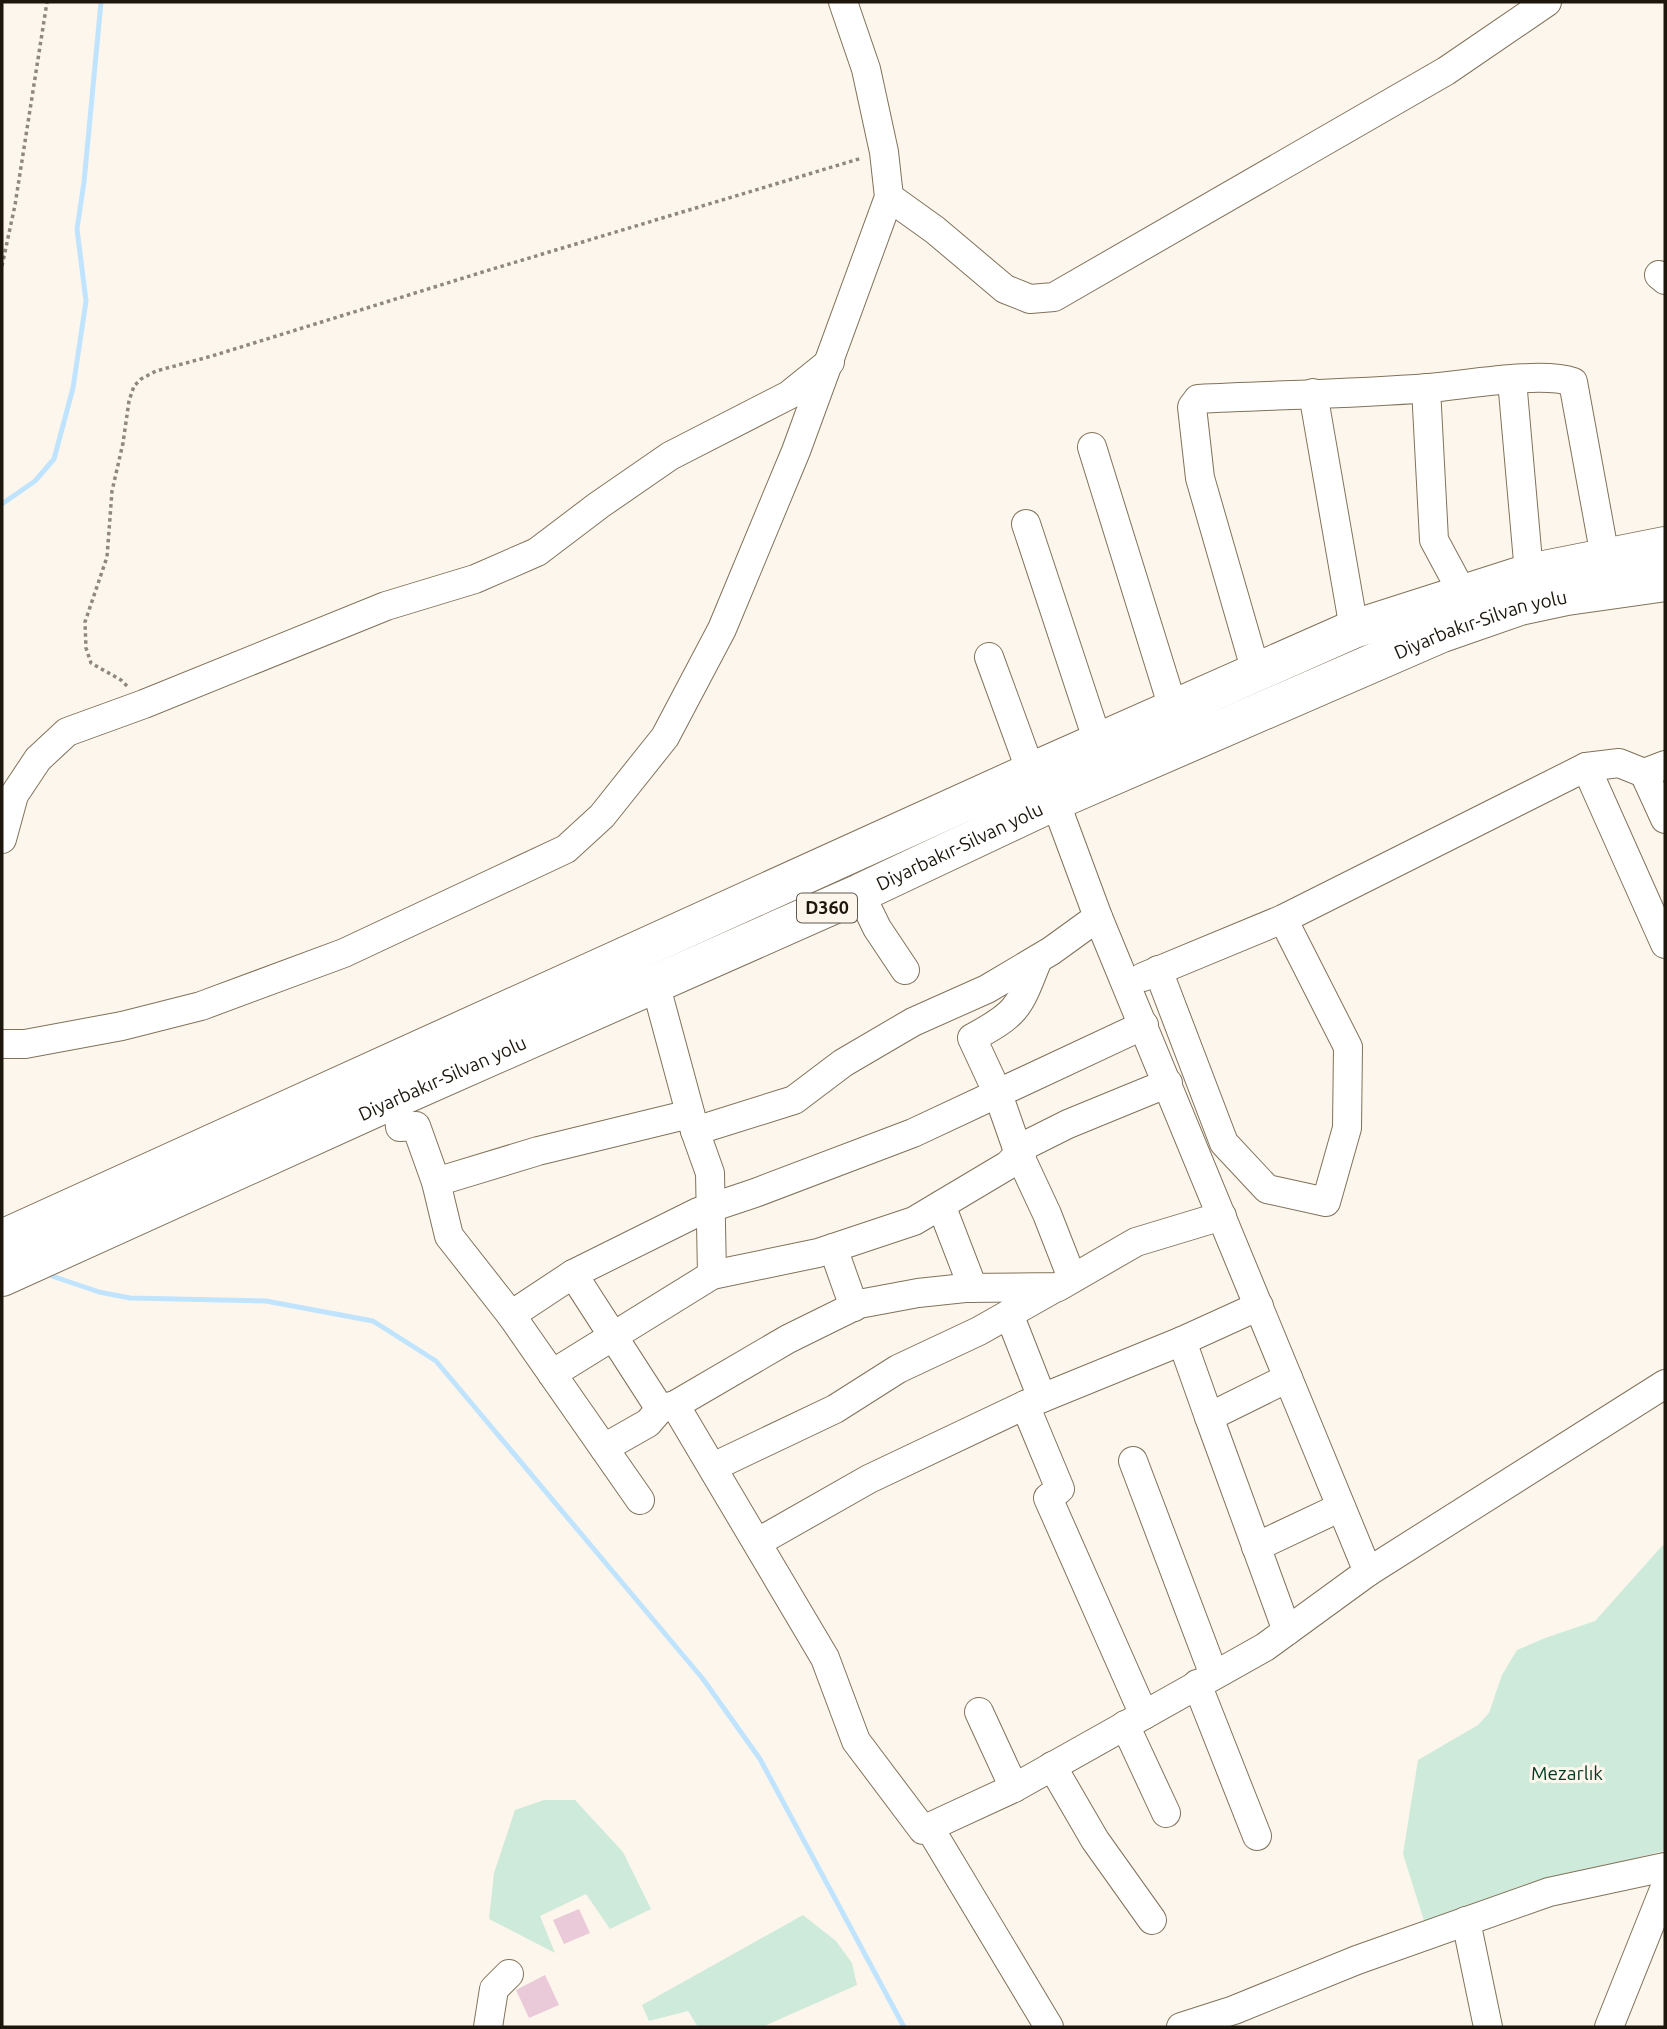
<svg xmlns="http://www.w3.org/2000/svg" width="1667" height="2029" font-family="Ubuntu,sans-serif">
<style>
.green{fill:#ceeadb}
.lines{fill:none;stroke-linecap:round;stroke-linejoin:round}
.stream{stroke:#c0e4fe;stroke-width:5}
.building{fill:#eacad8}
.minor-casing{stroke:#81725a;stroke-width:30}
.highway-casing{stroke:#81725a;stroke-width:40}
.path{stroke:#8f887e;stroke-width:3.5;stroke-dasharray:3.5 3.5;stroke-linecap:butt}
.minor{stroke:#fff;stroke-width:28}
.highway{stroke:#fff;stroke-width:38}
.labels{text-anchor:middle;stroke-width:6;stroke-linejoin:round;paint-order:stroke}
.shield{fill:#fdf6ec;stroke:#60594f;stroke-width:2}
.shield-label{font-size:18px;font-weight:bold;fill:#1c160c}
.street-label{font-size:19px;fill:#1c160c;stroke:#fdf6ec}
.park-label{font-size:19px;fill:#013924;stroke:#fdf6ec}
</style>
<rect width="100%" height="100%" fill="#fdf6ec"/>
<g class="green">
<path d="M1665,1545v301l-2,5 -84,22 -154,51 -22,-70 15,-94 60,-35 11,-12 13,-38 15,-25 28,-12 50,-17 67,-75z"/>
<path d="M544,1800h31l48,52 28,57 -41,20 -24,-35 -46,22 15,37 -66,-34 5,-46 21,-63z"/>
<path d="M803,1915l33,26 16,22 5,22 -95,42h-64l-10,-16 -39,10 -7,-16z"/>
</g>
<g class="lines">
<g class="stream">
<path d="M2,504l33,-23 19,-22 19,-71 13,-87 -9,-72 7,-47 17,-180"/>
<path d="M52,1276l47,16 31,6 136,3 107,20 63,40 267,318 57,80 144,268"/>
</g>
</g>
<g class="building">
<path d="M579,1909l11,24 -26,11 -11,-24z"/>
<path d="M545,1975l14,30 -30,13 -13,-28z"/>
</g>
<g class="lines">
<defs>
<g id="minor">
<path d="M889,197l46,33 70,59 25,10 24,-2 392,-226 101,-69"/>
<path d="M1659,275l6,5"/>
<path d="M1512,380l17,193"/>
<path d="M1426,388l8,152 29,54"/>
<path d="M1313,393l41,236"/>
<path d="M1092,447l81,261"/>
<path d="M1026,524l72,218"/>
<path d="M989,657l42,115"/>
<path d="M1256,672l-56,-194 -8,-71 6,-8c77,-4 154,-5 231,-11 37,-3 112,-17 144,-6l32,175"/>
<path d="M1586,767l79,177"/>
<path d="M1644,773l21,46"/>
<path d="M1055,801l43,116 270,655"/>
<path d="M2,839l12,-44 24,-36 29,-27 77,-28 242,-98 89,-27 62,-27 62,-47 71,-49 119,-61 41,-33"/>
<path d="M860,893l17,35 28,42"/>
<path d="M1038,959c-19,48 -19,54 -66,79l26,56 21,60 28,60 25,64"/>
<path d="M1158,970l66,173 43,46 59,13 21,-74 1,-81 -65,-128"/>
<path d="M1143,977l140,-58 303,-152 33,-4 25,10 21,-8"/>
<path d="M655,983l40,148 15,42 2,102"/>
<path d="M2,1044h23l97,-18 79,-20 143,-53 222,-104 36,-33 63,-79 57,-108 74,-178 93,-254 -5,-45 -18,-83 -23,-67"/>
<path d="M397,1098l3,29 16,-1 20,56 13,54 62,79 129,185"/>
<path d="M695,1131l99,-31 49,-37 70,-41 74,-33 64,-38 47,-34"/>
<path d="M436,1182l102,-31 152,-37"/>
<path d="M941,1205l32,83"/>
<path d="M833,1248l21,59"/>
<path d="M573,1274l87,135 15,-4 113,-66 71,-35 59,-11 47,-5 93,-1 78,-45 86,-26"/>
<path d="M1009,1314l33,84"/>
<path d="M511,1315l62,-41 125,-62 57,-19 158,-60 231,-108"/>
<path d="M1182,1341l27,76"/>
<path d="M552,1374l160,-99 106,-22 96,-32 94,-56 20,-21 40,-20 100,-41"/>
<path d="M675,1405l150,253 31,83 67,89 91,-42 251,-141 103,-75 297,-188"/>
<path d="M1025,1405l35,84 -12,9 96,217"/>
<path d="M604,1448l44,-25 12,-14"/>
<path d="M1133,1461l81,214"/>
<path d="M713,1467l122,-58 63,-40 81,-38 76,-43"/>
<path d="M758,1542l111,-63 156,-74 157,-64 77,-35"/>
<path d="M1256,1547l85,-40"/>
<path d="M1287,1631l-78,-214 79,-39"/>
<path d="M1197,1684l60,152"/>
<path d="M979,1712l35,76"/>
<path d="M1125,1725l41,88"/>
<path d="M1052,1766l43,74 57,80"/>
<path d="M929,1827l120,200"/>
<path d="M1466,1921l22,106"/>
<path d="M488,2027l6,-38 15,-15"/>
<path d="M1181,2027l53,-17 123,-50 192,-68 116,-25"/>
<path d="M1609,2027l56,-140"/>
</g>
<g id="highway">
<path d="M2,1239l1029,-467 323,-143 175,-56 136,-27"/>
<path id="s1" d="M2,1277l395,-179 463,-205 195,-92 387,-168 78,-27 47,-10 98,-14"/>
</g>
</defs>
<use href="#minor" class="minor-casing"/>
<use href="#highway" class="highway-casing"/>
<g class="path">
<path d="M2,266l13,-61 32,-203"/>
<path d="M127,686l-6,-6 -30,-17 -5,-15 -1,-26 22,-65 5,-66 11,-48 6,-42 5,-15 7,-7 15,-8 56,-15 274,-85 376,-113"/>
</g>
<use href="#minor" class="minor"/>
<use href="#highway" class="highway"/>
</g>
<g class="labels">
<rect class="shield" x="797" y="893.5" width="60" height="29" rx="5"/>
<g class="shield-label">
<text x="827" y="914">D360</text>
</g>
<g class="street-label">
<text dy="7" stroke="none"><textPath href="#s1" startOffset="1617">Diyarbakır-Silvan yolu</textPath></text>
<text dy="7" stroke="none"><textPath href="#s1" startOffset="1050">Diyarbakır-Silvan yolu</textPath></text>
<text dy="7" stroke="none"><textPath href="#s1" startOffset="483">Diyarbakır-Silvan yolu</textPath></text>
</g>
<g class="park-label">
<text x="1567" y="1780">Mezarlık</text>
</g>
</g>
<rect width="1667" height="2029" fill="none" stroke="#1c160c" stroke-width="7"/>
</svg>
